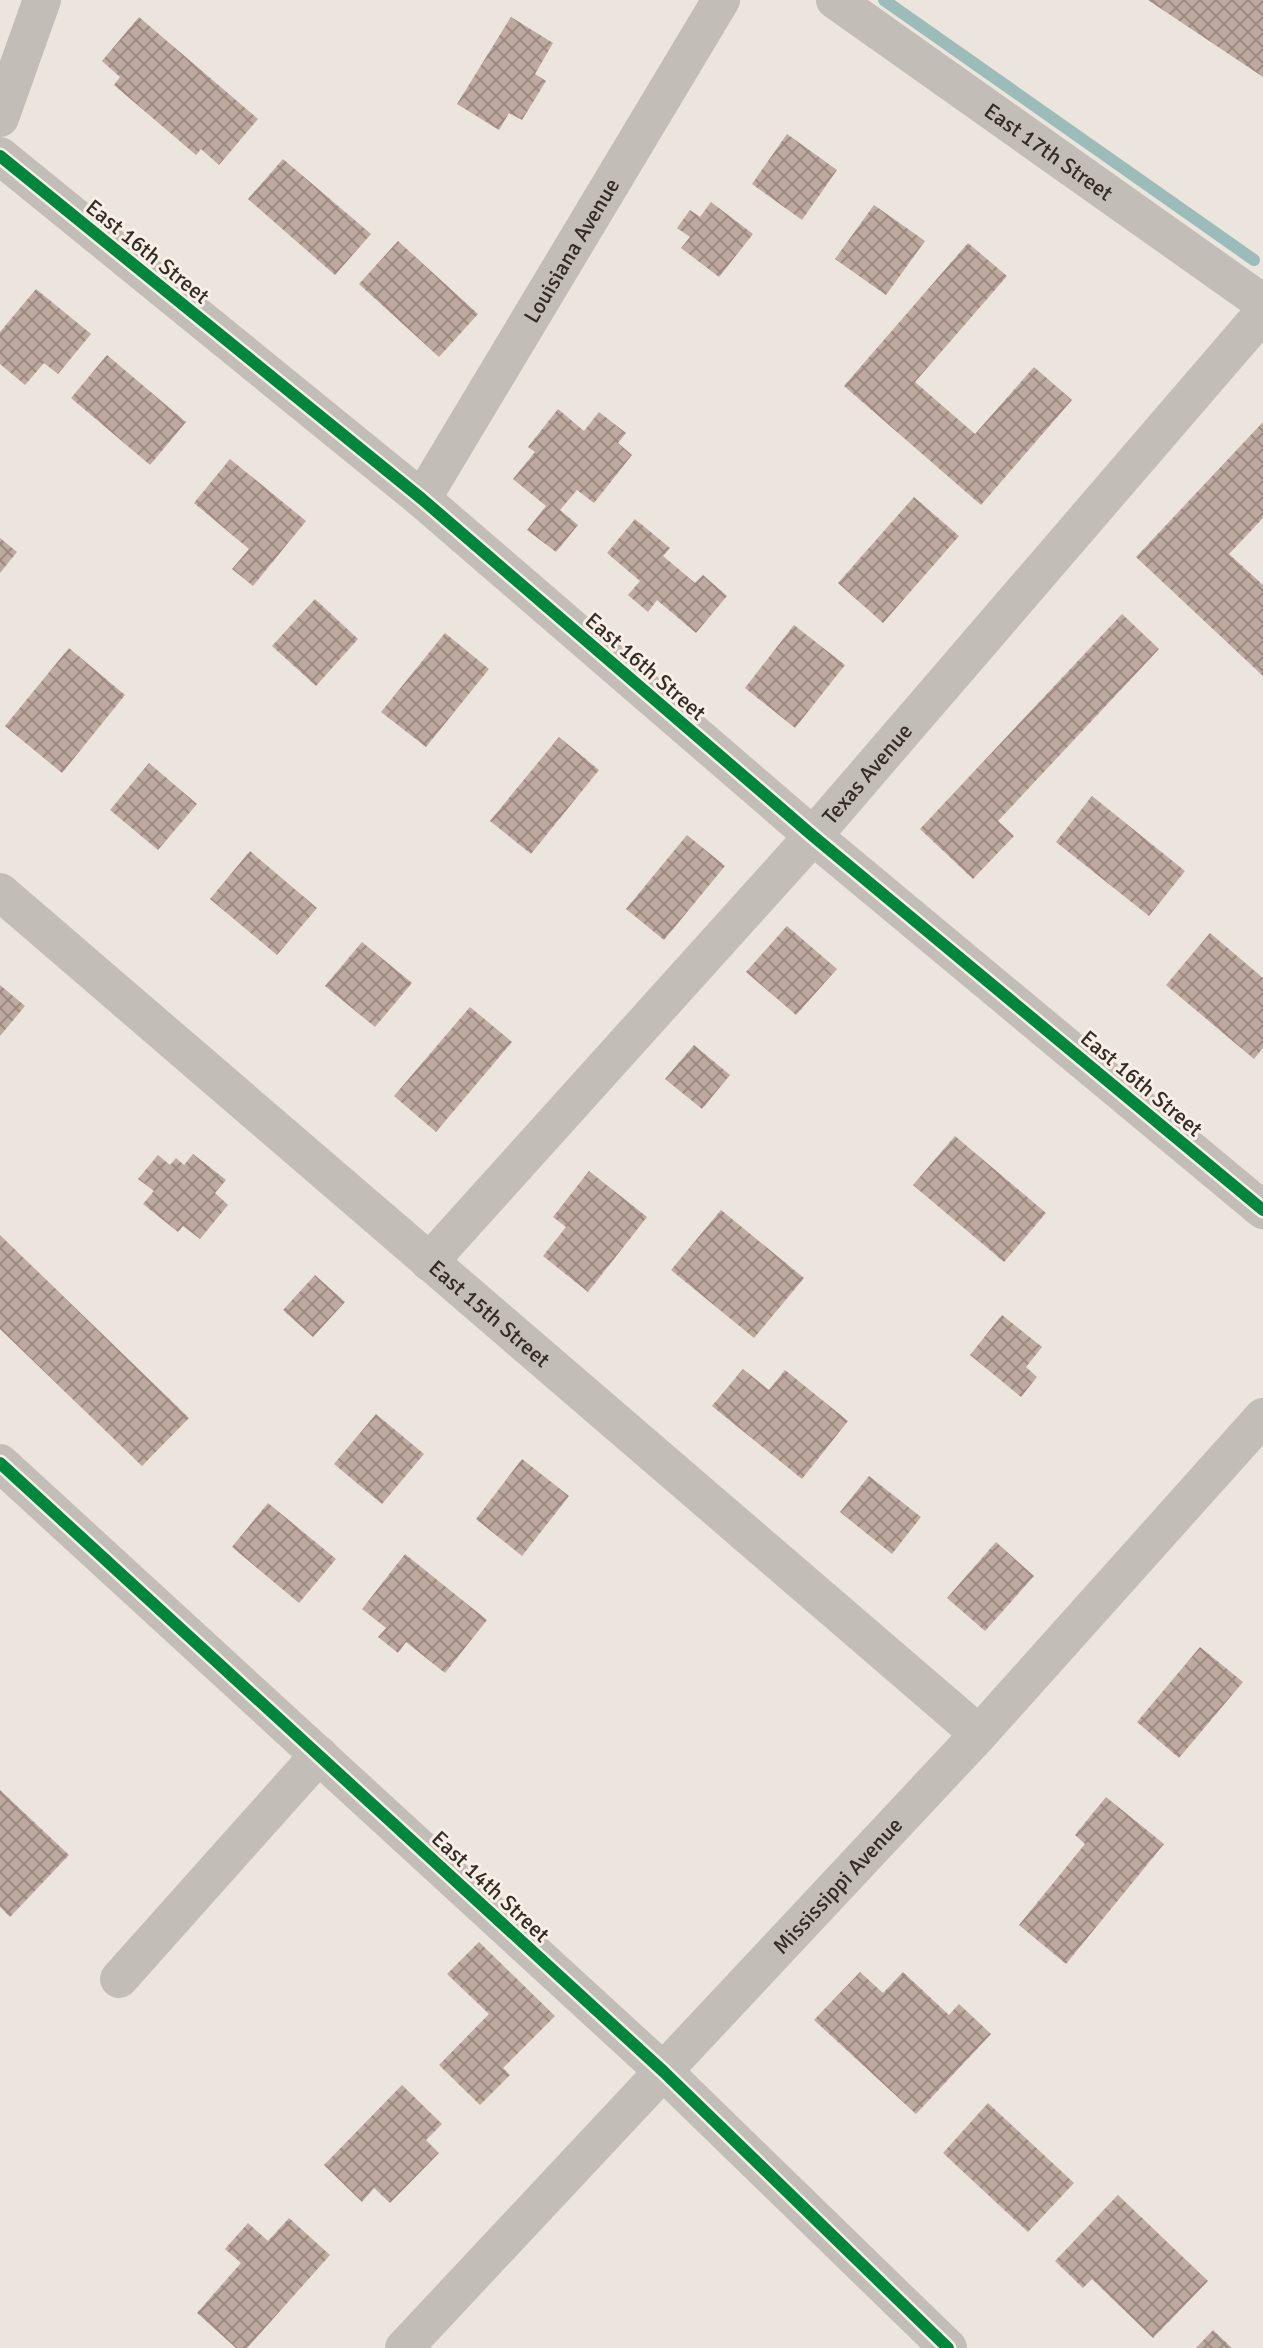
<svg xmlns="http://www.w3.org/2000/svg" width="1263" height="2348" font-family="Signika,sans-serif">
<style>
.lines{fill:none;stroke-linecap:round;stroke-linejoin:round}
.stream{stroke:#9cbcba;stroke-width:12}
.building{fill:url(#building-cross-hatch)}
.minor{stroke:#c3bdb8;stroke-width:38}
.cycleway-casing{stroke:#f8efe5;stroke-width:17}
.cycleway{stroke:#00873e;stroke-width:12}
.labels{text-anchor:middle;stroke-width:6;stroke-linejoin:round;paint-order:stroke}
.street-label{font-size:22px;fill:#342a27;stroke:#f8efe5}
</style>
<defs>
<pattern id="building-cross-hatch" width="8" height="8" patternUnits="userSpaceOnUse" patternTransform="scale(2)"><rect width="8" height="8" fill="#bea9a0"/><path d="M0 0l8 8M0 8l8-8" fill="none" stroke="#9b8a82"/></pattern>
</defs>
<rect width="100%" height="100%" fill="#ebe5de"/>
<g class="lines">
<path class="stream" d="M884,0l370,260"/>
</g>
<g class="building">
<path d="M1148,0h115v77z"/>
<path d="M139,17l119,102 -39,46 -18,-16 -5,6 -82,-70 6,-8 -18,-16z"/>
<path d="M511,17l42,26 -18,31 11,7 -24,39 -13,-7 -10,17 -42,-26z"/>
<path d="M787,134l50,36 -35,50 -50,-36z"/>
<path d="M283,159l88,75 -36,41 -87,-76z"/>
<path d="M711,202l42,32 -34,43 -38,-29 9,-11 -13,-9 13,-18 10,7z"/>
<path d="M874,205l51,36 -39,54 -51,-36z"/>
<path d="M398,241l80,73 -39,43 -80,-73z"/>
<path d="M968,243l39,33 -92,106 60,52 59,-67 38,33 -91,105 -137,-119z"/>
<path d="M36,289l55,45 -33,40 -14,-11 -19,22 -25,-21v-32z"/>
<path d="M107,355l79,67 -36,43 -79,-67z"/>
<path d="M558,409l26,22 15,-19 27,21 -8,10 14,12 -38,48 -17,-13 -17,20 18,15 -22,27 -29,-22 19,-24 -33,-27 22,-27 -7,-5z"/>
<path d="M1263,422v96l-34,36 34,31v91l-127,-119z"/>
<path d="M230,459l76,62 -53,65 -21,-17 17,-20 -55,-46z"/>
<path d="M914,497l45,39 -76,87 -45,-40z"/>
<path d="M635,519l35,29 -7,8 32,27 8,-8 24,21 -31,37 -39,-33 -9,12 -20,-17 12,-14 -33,-28z"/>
<path d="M0,538l17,14 -17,21z"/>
<path d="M315,599l43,40 -42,47 -44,-40z"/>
<path d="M1122,614l37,35 -161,172 16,15 -41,43 -53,-50z"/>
<path d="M794,625l51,40 -50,63 -50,-40z"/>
<path d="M445,633l44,36 -63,78 -45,-35z"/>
<path d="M69,648l56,47 -63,78 -57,-47z"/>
<path d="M559,737l40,33 -68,84 -41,-33z"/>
<path d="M149,763l48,41 -39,46 -48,-40z"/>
<path d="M1092,796l93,75 -36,45 -93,-74z"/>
<path d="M687,835l38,31 -61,74 -38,-31z"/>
<path d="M250,851l67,57 -40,47 -67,-56z"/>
<path d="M787,926l50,43 -41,46 -50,-43z"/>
<path d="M1210,933l53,45v70l-9,11 -88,-74z"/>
<path d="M362,942l50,41 -37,44 -50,-41z"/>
<path d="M0,985l25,21 -25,30z"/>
<path d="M470,1007l42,35 -76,90 -42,-36z"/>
<path d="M694,1045l36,30 -28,34 -37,-30z"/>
<path d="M955,1136l91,77 -42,49 -91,-77z"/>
<path d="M193,1154l33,26 -11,13 13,12 -28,34 -17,-13 -5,6 -35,-28 11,-13 -16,-12 20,-24 12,10 6,-7 8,7z"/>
<path d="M589,1171l58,46 -59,75 -45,-36 23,-29 -13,-10z"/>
<path d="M721,1210l83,68 -50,60 -83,-68z"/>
<path d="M0,1235l189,183 -47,48 -142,-137z"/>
<path d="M315,1275l30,27 -32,35 -30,-27z"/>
<path d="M1002,1315l40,32 -16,20 11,10 -16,20 -51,-42z"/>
<path d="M743,1369l26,21 16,-20 63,51 -46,58 -90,-73z"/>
<path d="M376,1414l48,40 -42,50 -48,-40z"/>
<path d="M522,1459l47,37 -47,60 -46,-37z"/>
<path d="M869,1476l52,41 -29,37 -52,-42z"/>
<path d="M268,1503l68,56 -37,44 -67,-56z"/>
<path d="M996,1542l38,34 -49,55 -38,-33z"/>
<path d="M405,1554l82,66 -42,53 -39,-31 -8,11 -20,-16 8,-9 -24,-19z"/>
<path d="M1200,1647l43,35 -64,76 -42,-36z"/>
<path d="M0,1790l69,65 -59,62 -10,-10z"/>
<path d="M1106,1797l58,47 -98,120 -47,-39 66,-81 -10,-9z"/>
<path d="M479,1942l76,74 -52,52 7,7 -30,30 -41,-40 50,-51 -42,-40z"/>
<path d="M860,1972l23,21 20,-21 46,43 10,-11 32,30 -75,80 -102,-94z"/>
<path d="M402,2085l40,39 -16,16 13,13 -49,50 -16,-15 -12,14 -38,-37z"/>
<path d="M988,2103l86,80 -46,49 -85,-79z"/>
<path d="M1118,2195l90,86 -55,57 -61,-59 -9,9 -28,-27z"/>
<path d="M289,2218l41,37 -83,93h-11l-39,-35 44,-50 -16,-14 23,-26 20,18z"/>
<path d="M1213,2330l19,18h-36z"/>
</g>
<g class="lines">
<g class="minor">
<path id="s1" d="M835,0l428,303"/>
<path d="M0,118l42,-118"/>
<path d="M0,156l422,343 391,337 450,374"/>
<path id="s2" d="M422,499l299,-499"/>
<path id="s3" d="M0,892l979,842"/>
<path id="s4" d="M429,1262l384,-426 450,-523"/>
<path d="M0,1463l664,609 284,276"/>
<path d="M119,1979l200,-224"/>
<path id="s5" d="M404,2348l575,-614 284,-317"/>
</g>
<defs>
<g id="cycleway">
<path d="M0,156l422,343 391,337 450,374"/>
<path d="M0,1463l664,609 284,276"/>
</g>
</defs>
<use href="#cycleway" class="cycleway-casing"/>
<use href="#cycleway" class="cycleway"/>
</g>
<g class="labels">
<g class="street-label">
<text dy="8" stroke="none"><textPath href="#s1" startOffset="262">East 17th Street</textPath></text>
<text dy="8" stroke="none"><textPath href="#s2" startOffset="290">Louisiana Avenue</textPath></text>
<text transform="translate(148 251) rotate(39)" y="8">East 16th Street</text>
<text transform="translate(646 666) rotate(41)" y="8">East 16th Street</text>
<text dy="8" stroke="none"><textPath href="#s4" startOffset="656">Texas Avenue</textPath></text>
<text transform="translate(1142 1083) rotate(40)" y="8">East 16th Street</text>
<text dy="8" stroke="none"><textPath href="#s3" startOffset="646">East 15th Street</textPath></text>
<text transform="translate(491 1886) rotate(43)" y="8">East 14th Street</text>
<text dy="8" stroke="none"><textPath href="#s5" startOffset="634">Mississippi Avenue</textPath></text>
</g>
</g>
</svg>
